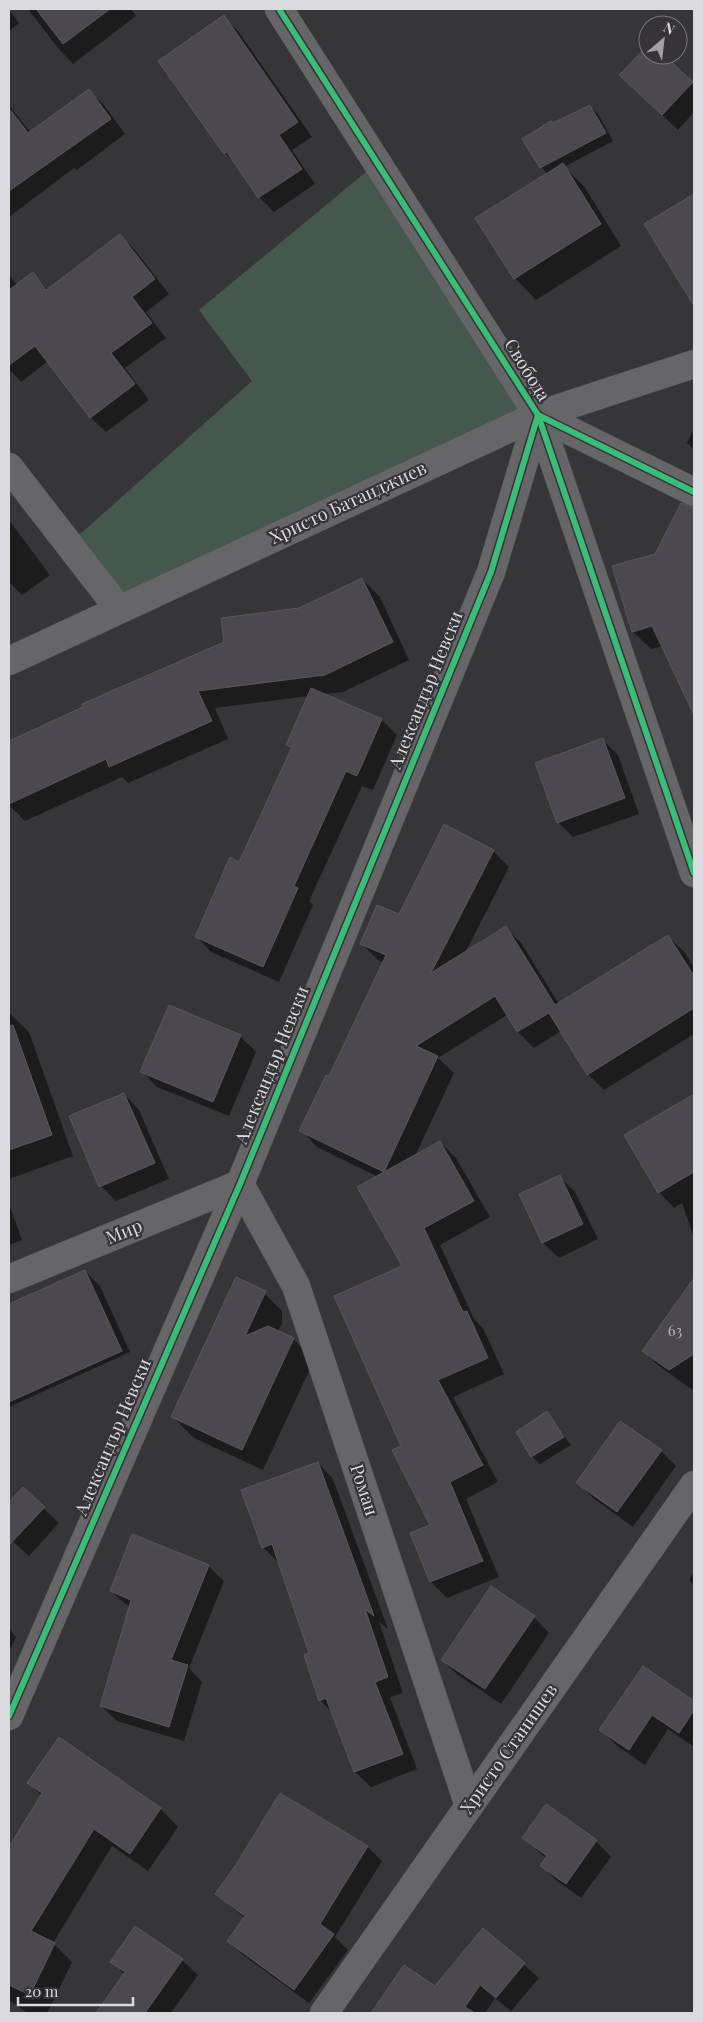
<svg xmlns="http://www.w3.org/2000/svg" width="703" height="2022" font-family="'Playfair Display',serif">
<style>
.green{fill:#45584d}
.shadow{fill:#0007}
.building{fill:#4b494f;stroke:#59575a}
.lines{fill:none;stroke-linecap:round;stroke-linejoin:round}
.minor-casing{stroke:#535355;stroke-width:29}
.minor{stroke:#666568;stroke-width:28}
.cycleway-casing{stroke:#363439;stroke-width:9}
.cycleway{stroke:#3abd76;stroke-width:6}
.labels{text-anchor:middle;stroke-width:4.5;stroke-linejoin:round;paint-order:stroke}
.number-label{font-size:15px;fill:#b7b6ba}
.street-label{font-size:18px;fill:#dbdade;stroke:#363439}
</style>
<rect width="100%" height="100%" fill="#363538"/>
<path class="green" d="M378,162l160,253 -419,194 -50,-65 183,-163 -53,-71z"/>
<g class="shadow">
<path d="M28,9h103l5,7 -63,48 -15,-16z"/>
<path d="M9,10l10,13 -10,8z"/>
<path d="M223,16l15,15 74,106 -20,13 23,34 -41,28 -15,-15 -21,-31 -13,-13z"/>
<path d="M648,47v8h14l32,31v26l-16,18 -42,-40z"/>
<path d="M89,91l15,14 21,29 -48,36 -3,-2 -65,49v-112l22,28z"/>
<path d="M590,106l8,8 15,27 -49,26 20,19 37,60 -85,54 -21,-22 33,-104 -7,-7 12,-42z"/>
<path d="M694,196v96h-1l-47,-67z"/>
<path d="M120,236l15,14 34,44 -23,18 20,26 -41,30 24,32 -43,32 -15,-14 -43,-57 -27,21 -12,-13v-94l8,10 16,-11 15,16z"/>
<path d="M694,428v22l-7,-7z"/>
<path d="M675,517l19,10v185l-31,-66 -12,3 -18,-17 23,-77z"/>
<path d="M9,520l41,55 -28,20 -13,-13z"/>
<path d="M362,579l18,18 29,63 -66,32 -20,2 59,26 15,15 -24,55 -11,-4 -53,115 4,4 -34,77 -68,-30 -15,-16 44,-73 53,-114 -5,-4 21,-49 -94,12 13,31 -100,44 -6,-6 -97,44 -16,-16v-63z"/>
<path d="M603,740l15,15 21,59 -66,23 -15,-15z"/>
<path d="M493,851l16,16 -44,86 41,-25 16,16 37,60 109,-68 17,17 9,15v66l-90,56 -16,-16 -27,-43 -27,17 -16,-16 -11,-17 -69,43 16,15 -39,83 25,-14 16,16 34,59 -50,28 34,74 9,9 21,46 -51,23 45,85 -32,17 33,78 -52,21 -16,-16 -19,-48 20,-8 -30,-80 2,-179 -26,-90 -61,-30 -16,-17 28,-52 55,-115 -6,-3 -16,-16z"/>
<path d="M9,1013l20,19 44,124 -64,23z"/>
<path d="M240,1036l16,16 -27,64 -72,-29 -15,-16z"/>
<path d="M124,1094l15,16 30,69 -53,22 -15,-15z"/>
<path d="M694,1095v143l-12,-35 -8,5 -15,-16 -34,-57z"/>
<path d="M559,1176l16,16 23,47 -39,19 -16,-15 -22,-48z"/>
<path d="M9,1204l13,36 -13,5z"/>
<path d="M85,1271l15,15 30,66 -121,55v-69l36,-16z"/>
<path d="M261,1290l21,21v12l-4,9 15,7 21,21 -51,110 -69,-32 -21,-21z"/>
<path d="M679,1302l15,11v78l-35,-25 -15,-15z"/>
<path d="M547,1413l24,32 -31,19 -8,-8 -15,-24z"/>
<path d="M661,1451l15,15 -43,61 -40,-29 -15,-15z"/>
<path d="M318,1463l15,16 55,150 -9,-7 24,71 -13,4 27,72 -46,18 -16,-15 -22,-59 -13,-13 -10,-46 -31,-91 -16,-16z"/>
<path d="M23,1489l36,34 -30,33 -20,-18v-34z"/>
<path d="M208,1566l16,15 -35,87 13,14 -18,59 -67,-20 -16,-15 29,-98 -19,-17z"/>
<path d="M694,1572v13l-5,-5z"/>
<path d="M534,1617l15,16 -48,71 -43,-29 -16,-15z"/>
<path d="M9,1629l7,8 -7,15z"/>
<path d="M643,1668l51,35v44l-26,-18 -23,36 -29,-20 -15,-15z"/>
<path d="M59,1739l102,70 17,18 -30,44 -36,-25 -59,97 19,19 -24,50 -21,1 -18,-13v-151l33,-53 -13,-13z"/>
<path d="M523,1838l73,3 15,16 -30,41 -24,-17 -15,-15 5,-7z"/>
<path d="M367,1846l15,15 -47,76 13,13 -39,53 -66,-48 -15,-14 17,-23 -29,-24z"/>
<path d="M136,1927l46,33 16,15 -27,38h-73l27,-38 -13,-14z"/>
<path d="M483,1929l56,49 -28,33 -16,-13 -10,15h-112l32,-46 30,21z"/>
</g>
<g class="building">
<path d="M36,9h74l-47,35z"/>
<path d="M224,15l74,107 -19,13 23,34 -44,29 -31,-46 -3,2 -66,-93z"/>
<path d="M648,45v10h16l29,27 -31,33 -43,-40z"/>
<path d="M89,89l22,30 -102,72v-83l19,25z"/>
<path d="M590,105l16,28 -66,35 -18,-29 29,-18 2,2z"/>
<path d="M563,163l38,61 -87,55 -39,-61z"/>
<path d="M694,194v112l-50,-82z"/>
<path d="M120,234l35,45 -23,18 20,26 -41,30 24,31 -45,34 -55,-72 -26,19v-75l24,-18 13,18z"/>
<path d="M681,503l13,5v207l-42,-89 -20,6 -20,-66 43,-12z"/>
<path d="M362,578l31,64 -68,33 -127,16 14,30 -103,46 -3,-8 -97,45v-63l74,-34 -1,-3 142,-62 -3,-24 78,-10z"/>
<path d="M311,688l71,31 -25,57 -11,-5 -52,115 4,2 -35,79 -68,-30 35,-80 9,5 53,-115 -6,-2z"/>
<path d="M603,738l22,60 -68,25 -22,-60z"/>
<path d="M444,824l50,26 -63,123 75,-47 49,79 113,-70 26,41v32l-107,67 -38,-62 -32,19 -22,-36 -79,50 22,10 -54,116 56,-31 34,60 -50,27 39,84 4,-1 21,47 -50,22 45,85 -33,17 33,79 -53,21 -20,-49 20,-8 -38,-75 9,-4 -67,-150 68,-30 -45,-79 27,-15 -85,-41 27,-56 3,1 57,-121 -26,-11 17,-39 22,9z"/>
<path d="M169,1005l72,30 -28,67 -73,-30z"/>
<path d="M13,1025l39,110 -43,15v-124z"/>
<path d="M124,1093l31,70 -56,24 -30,-71z"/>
<path d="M694,1094v78l-36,21 -34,-58z"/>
<path d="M560,1175l23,49 -41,19 -23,-49z"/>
<path d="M85,1270l37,81 -113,51v-98z"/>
<path d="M236,1277l30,14 -21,45 23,-10 26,12 -52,112 -71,-33z"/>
<path d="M694,1278v76l-25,16 -27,-19z"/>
<path d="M547,1411l17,26 -33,20 -15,-25z"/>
<path d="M620,1421l42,29 -45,62 -41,-29z"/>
<path d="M318,1462l56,154 -9,-7 23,68 -13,5 28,72 -49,18 -28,-74 -7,3 -15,-46 5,-2 -37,-109 -10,4 -21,-58z"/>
<path d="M23,1487l22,20 -36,38v-43z"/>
<path d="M132,1534l77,31 -38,95 17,5 -19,62 -69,-21 31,-106 -21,-9z"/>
<path d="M491,1586l44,30 -50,73 -44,-29z"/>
<path d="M643,1666l51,35v9l-15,23 -27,-18 -23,35 -30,-20z"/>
<path d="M59,1737l102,71 -31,46 -36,-25 -63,102 24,12 -25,52 -21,-10v-138l33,-54 -15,-10z"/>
<path d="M280,1793l88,53 -48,78 14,10 -40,56 -67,-49 18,-25 -30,-22 20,-28z"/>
<path d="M546,1804l51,36 -31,44 -26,-18 7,-10 -25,-18z"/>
<path d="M135,1926l48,33 -38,54h-49l29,-41 -15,-10z"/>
<path d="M483,1928l42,35 -29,35 -16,-13 -15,22 10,6h-104l33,-48 31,21z"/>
</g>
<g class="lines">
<defs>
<g id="minor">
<path d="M279,9l259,406 156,458"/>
<path d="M9,467l110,142"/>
<path d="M9,661l529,-246 156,-51"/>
<path d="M9,1279l231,-95 56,102 173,520"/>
<path d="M9,1716l231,-532 251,-612 47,-157 156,77"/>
<path d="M324,2013l370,-528"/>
</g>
</defs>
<use href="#minor" class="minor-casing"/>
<use href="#minor" class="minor"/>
<defs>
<g id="cycleway">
<path d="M279,9l259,406 156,458"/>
<path d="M9,1716l231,-532 251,-612 47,-157 156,77"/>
</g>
</defs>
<use href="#cycleway" class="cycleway-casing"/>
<use href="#cycleway" class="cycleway"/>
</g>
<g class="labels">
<g class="number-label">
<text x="675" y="1336">63</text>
</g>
<g class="street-label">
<text transform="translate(527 370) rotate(58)" y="6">Свобода</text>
<text transform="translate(348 503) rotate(-25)" y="6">Христо Батанджиев</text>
<text transform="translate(426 690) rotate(-68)" y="6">Александър Невски</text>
<text transform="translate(272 1065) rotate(-68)" y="6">Александър Невски</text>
<text transform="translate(124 1232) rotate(-22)" y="6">Мир</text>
<text transform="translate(113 1437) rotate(-67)" y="6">Александър Невски</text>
<text transform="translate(364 1490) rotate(72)" y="6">Роман</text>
<text transform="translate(509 1749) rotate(-55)" y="6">Христо Станишев</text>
</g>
</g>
<rect width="703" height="2022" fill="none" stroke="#dbdade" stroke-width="20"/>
<g transform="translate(663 40) rotate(28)"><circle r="24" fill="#363439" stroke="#78767b"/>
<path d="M0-4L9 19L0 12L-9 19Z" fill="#a1a0a4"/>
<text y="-8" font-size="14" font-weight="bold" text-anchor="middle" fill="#dbdade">N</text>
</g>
<path d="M18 1997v8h115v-8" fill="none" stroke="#dbdade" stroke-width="2.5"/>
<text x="25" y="1997" font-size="15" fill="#dbdade" stroke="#363439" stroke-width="4" paint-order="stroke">20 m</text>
</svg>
